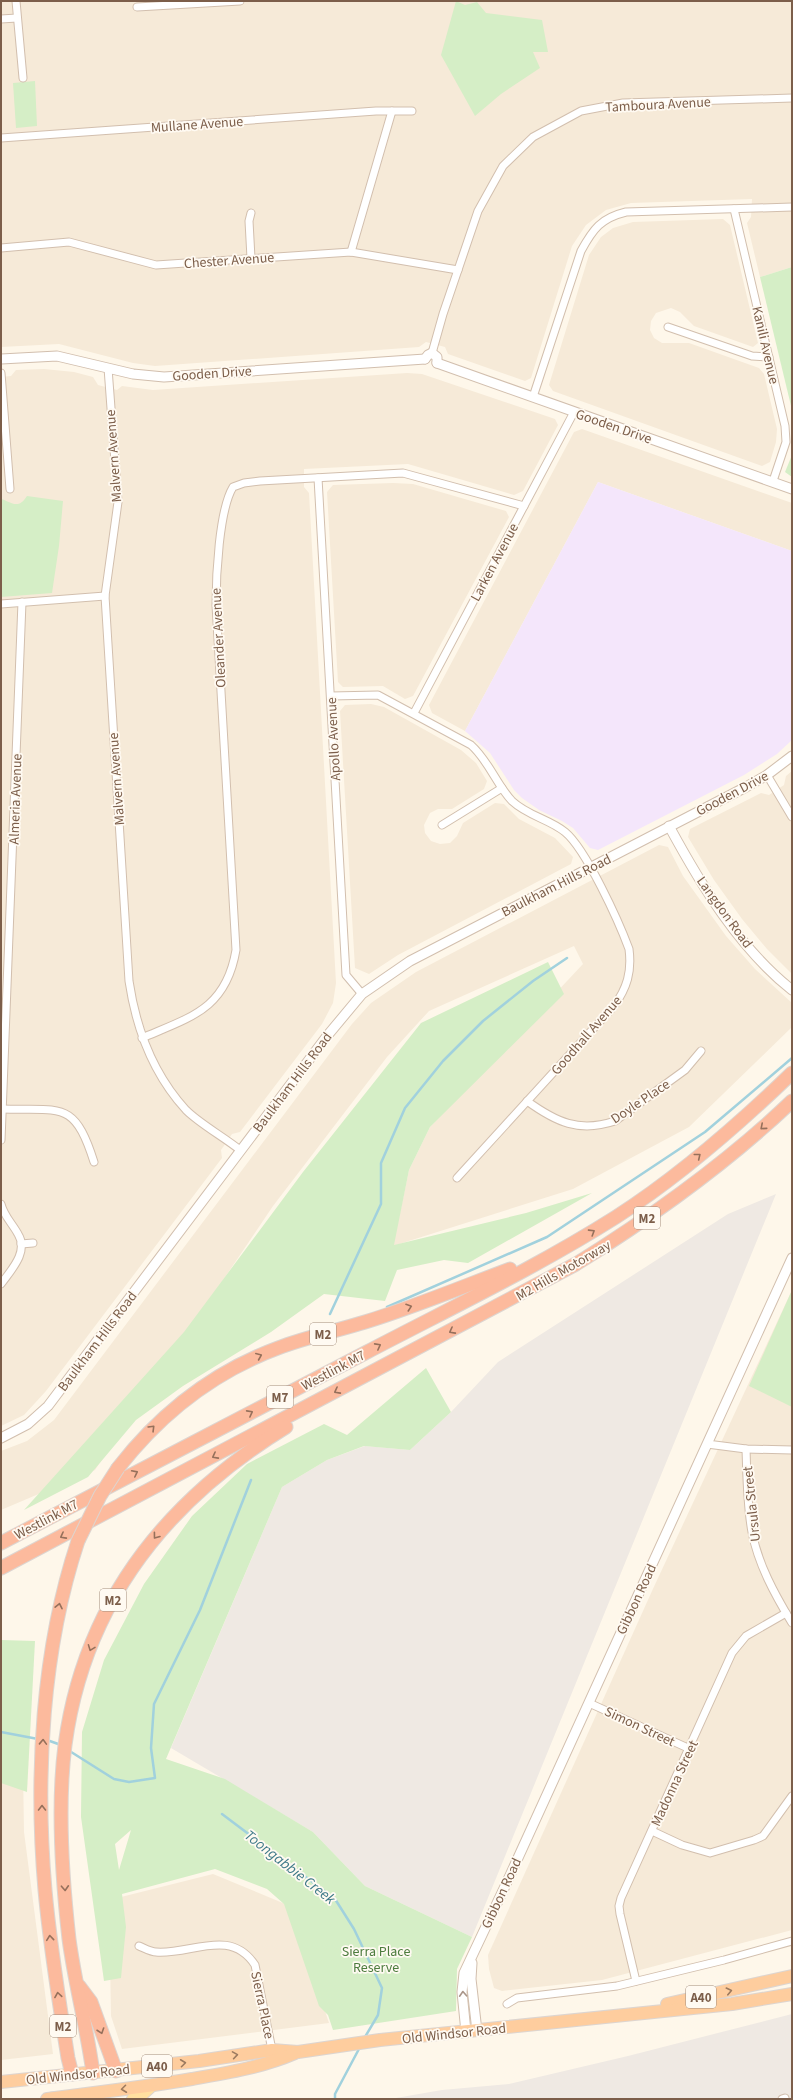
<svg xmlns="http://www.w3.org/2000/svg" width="793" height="2100" font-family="'Source Sans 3',sans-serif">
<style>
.residential{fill:#f6ead8}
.industrial{fill:#efe9e3}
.education{fill:#f4e6fb}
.green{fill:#d5eec6;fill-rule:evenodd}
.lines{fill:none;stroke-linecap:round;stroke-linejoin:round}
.stream{stroke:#a1d1dd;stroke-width:2.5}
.minor-casing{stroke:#d2bfae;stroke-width:9}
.tertiary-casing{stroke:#d2bfae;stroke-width:11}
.primary-casing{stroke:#ddd5d0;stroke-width:14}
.trunk-casing{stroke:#ddd5d0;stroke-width:14}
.motorway-casing{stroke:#ddd5d0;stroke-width:15}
.minor{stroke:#fff;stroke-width:7}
.tertiary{stroke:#fff;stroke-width:9}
.primary{stroke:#ffe0a0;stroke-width:12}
.trunk{stroke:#fecd9e;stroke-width:12}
.motorway{stroke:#fcba9d;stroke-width:13}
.motorway-bridge-casing{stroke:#ddd5d0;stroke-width:15;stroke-linecap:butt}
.motorway-bridge{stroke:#fcba9d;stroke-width:13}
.oneway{stroke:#96705b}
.oneway2{stroke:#9c7a5f}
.oneway3{stroke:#aa9689}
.labels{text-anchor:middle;stroke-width:3.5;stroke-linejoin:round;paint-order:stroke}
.shield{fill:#fffaf2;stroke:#a38d7c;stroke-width:1}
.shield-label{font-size:13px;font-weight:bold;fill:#7c5e4a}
.street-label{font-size:14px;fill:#7c5e4a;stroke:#fffaf2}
.park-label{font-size:14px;fill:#4d7c3e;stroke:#fffaf2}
.water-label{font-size:15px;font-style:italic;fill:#3f7a89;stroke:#fffaf2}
</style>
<rect width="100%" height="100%" fill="#fef7ea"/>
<g class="residential">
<path d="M1,1h791v266l-32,10 -13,-54 4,-6 1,-18 -121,4 -25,7 -20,15 -14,21 -41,132 -6,3 -77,-27 -3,-7 -19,-5 -7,5 -264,19 -22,-3 -74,-19 -58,3z"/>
<path d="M723,219l7,6 28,118 -5,4 -59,-21 -14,-14 -9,-4 -15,5 -5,8 -1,9 4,8 8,5h27l70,25 5,6 13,55 -1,13 -6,20 -8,4 -209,-75 -4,-6 40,-130 12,-18 12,-9 20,-6z"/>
<path d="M44,369l30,3 19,5 5,8 19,5 5,-4 31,4 254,-17 15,1 133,45 3,6 -35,66 -9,4 -106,-31 -104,5v18l5,6 27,490 -3,20 -11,21 -82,108 -8,2 -11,16 1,8 -176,233 -22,24 -23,11v-1049l10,-1 5,-6z"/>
<path d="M582,429l210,74v48l-194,-69 -133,249 -33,-18 -3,-8 145,-273z"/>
<path d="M393,483l20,1 93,27 3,6 -96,179 -8,3 -22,-13 -40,1 -5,-5 -11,-190 6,-7z"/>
<path d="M371,704l13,3 77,43 15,13 11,18 -3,8 -32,20h-14l-8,4 -6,12 1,8 6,8 9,3 10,-1 7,-7 6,-13 32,-20 9,1 15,15 36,19 18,19 -2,7 -173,91 -29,19 -14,-6 -15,-257 5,-6z"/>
<path d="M792,771v203l-25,-25 -25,-30 -28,-39 -26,-43 2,-8 71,-36 8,2 15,-10 2,-9z"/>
<path d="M659,845l9,2 15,29 43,60 29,33 37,34v24l-103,100 -116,62 -180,57 16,-76 21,-43 153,-163 -9,-18 -145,65 -42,46 -114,149 -178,264 -94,40v-59l26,-10 27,-21 298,-396 19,-21 45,-31z"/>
<path d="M792,1290v640l-190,50 -100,11 -8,-3 -5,-19 -1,-14 164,-364z"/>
<path d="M1,1765l22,4 1,63 29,222 -52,6z"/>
<path d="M213,1874l77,32 39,117 -207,26 -11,-33 -2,-116z"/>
</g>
<g class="industrial">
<path d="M776,1194l-304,743 -107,-51 -52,-54 -142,-84 111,-261 45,-27 38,-14 45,4 41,-38 47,-50 230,-148z"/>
<path d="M792,2014v85h-402l52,-9 67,-6 119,-28z"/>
</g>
<path class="education" d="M598,482l194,69v189l-15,14 -33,21 -146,75 -8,-2 -17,-20 -11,-7 -23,-11 -17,-12 -8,-8 -24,-37 -25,-22z"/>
<g class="green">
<path d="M456,1l9,4 12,-3 9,11 56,7 6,32h-15l7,16 -39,26 -26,22 -34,-61z"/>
<path d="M35,81l2,45 -21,2 -3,-45z"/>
<path d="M792,267v143l-32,-133z"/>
<path d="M792,455v22l-7,-5z"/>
<path d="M27,496l36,5 -4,45 -7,47 -51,4v-98c9,2 17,12 26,-3z"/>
<path d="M548,962l16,32 -134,133 -21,43 -15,75 132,-32 66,-20 -124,70 -24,-3 -47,10 -12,31 -61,-7 -53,38 -88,54 -47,34 -48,57 -64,33 160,-178 119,-160 118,-149z"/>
<path d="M792,1290v117l-43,-21z"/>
<path d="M426,1368l25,44 -41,38 -46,-4 -37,14 -45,27 -116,272 59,20 88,53 52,54 107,51 -15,32 -1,42 -123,19 -5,-15 -9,-9 -35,-102 -17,-15 -52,-20 -93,25 4,33 -5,51 -17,3 -23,-164 1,-85 22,-72 40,-76 48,-68 55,-52 77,-40 23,11zM131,1830l-12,40 -4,-26z"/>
<path d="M1,1640l34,1 -8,151 -26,-9z"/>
</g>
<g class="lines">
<g class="stream">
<path d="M387,1307l160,-70 158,-105 87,-74"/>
<path d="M330,1314l51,-110v-41l24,-55 38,-47 40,-40 50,-40 34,-23"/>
<path d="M1,1732l37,7"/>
<path d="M47,1740l14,5"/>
<path d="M68,1750l46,29 15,3 26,-4 -4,-30 3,-44 46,-94 51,-130"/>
<path d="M222,1814l113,85 19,30 28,59 -4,27 -13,22"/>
<path d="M335,2099v-5l25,-47"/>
</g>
<defs>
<g id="minor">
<path d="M16,1l7,77"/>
<path d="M137,7l103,-6"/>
<path d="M1,19l16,-1"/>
<path d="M1,138l375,-27h36"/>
<path d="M734,209l51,217 1,16 -13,39"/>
<path d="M251,213l-2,8 2,37"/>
<path d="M1,248l68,-6 87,23 195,-13 107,18"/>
<path d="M351,252l41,-141"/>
<path d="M668,327l84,29 17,1"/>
<path d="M432,353l11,-39 35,-103 25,-45 30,-29 48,-26 42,-8 169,-5"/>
<path d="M108,368l10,134 -13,94 24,385c7,47 24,93 57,129 14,14 38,27 54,40"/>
<path d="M1,373l9,116"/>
<path d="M533,397l48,-146c12,-22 20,-33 45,-39l166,-5"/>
<path d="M318,478l28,497 16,19"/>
<path d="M1,604l104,-8"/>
<path d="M331,696l47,-1 93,50c18,16 25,39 41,56 16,15 37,18 53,31 21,17 54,90 64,117 3,23 -2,39 -15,57l-157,172"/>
<path d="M414,713l160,-301"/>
<path d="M767,775l25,42"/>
<path d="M442,825l60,-37"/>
<path d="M142,1038c49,-21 84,-29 94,-88l-20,-345c0,-28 3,-95 17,-118l11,-4 16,-2 143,-8 121,33"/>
<path d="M527,1101c29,21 52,32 88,20l70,-51 16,-19"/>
<path d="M2,1109c59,2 72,-10 92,53"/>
<path d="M1,1140l21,-538"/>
<path d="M1,1204c3,12 11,19 17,30 11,18 -7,36 -17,50"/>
<path d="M21,1244l12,-1"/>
<path d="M707,1444l39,5 46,1"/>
<path d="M746,1449c1,27 1,57 6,83 6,32 23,63 40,91"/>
<path d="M589,1703l101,46"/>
<path d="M652,1831l30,14 28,8 44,-13 9,-4 29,-40"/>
<path d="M139,1946c5,2 12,6 17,6 35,3 74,-25 99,13l17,85"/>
<path d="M636,1981l-16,-67 -1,-8 2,-8 111,-245 14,-17 40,-23"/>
<path d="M507,2004l10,-6 100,-12 107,-26 68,-19"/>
<path d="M782,2099l3,-1"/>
</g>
<g id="tertiary">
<path d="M1,359l56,-3 76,18 31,3 261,-18"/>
<path d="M425,359l3,-4 4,-2 5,4v6"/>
<path d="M437,363l355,126"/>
<path d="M669,826c32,59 70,122 123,164"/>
<path d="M1,1438l27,-14 20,-18 279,-370 35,-42 48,-33 336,-174 21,-12 25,-19"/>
<path d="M472,1963l-1,16 6,52"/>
<path d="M466,2032l-4,-40 2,-19 43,-91 285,-624"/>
</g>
<path id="primary" d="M133,2099l7,-3 11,-10"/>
<g id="trunk">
<path d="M667,2004l125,-28"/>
<path d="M1,2082l198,-21 73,-11 26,2 82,-12 352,-36 60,-10"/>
<path d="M47,2099c48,-6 97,-12 145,-20 35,-6 71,-12 103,-26"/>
</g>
<g id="motorway">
<path d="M118,1468c42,-54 95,-96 160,-120 28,-11 58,-17 87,-26 49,-15 97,-35 145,-53"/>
<path d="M1,1543c122,-64 244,-127 366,-191 84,-44 170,-85 249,-135 64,-41 122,-92 176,-144"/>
<path d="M1,1568l575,-304c77,-48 150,-100 216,-163"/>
<path d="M79,1986l12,16 25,69"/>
<path d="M93,2073c-6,-45 -18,-89 -24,-134 -7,-62 -12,-132 -4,-194 19,-142 102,-245 221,-318"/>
<path d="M72,2074l-4,-16c-9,-56 -18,-112 -23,-168 -10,-114 -3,-241 33,-349"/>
</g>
</defs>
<use href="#minor" class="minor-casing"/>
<use href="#tertiary" class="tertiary-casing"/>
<use href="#primary" class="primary-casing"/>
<use href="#trunk" class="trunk-casing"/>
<use href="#motorway" class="motorway-casing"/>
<use href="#minor" class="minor"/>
<use href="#tertiary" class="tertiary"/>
<use href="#primary" class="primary"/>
<use href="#trunk" class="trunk"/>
<use href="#motorway" class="motorway"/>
<defs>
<path id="motorway-bridge" d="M78,1541l22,-45 18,-28"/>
</defs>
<use href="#motorway-bridge" class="motorway-bridge-casing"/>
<use href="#motorway-bridge" class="motorway-bridge"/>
</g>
<defs><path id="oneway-chevron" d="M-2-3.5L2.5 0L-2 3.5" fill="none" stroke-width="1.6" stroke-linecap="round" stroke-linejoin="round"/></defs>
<g class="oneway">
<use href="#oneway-chevron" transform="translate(763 1127) rotate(139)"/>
<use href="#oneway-chevron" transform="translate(698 1156) rotate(-39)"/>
<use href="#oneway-chevron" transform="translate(592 1232) rotate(-32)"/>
<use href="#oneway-chevron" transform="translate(409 1307) rotate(-19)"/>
<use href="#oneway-chevron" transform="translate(452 1331) rotate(152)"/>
<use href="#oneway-chevron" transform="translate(378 1346) rotate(-28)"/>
<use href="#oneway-chevron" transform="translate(259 1356) rotate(-23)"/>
<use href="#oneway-chevron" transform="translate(337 1391) rotate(152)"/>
<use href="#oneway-chevron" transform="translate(250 1413) rotate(-28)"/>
<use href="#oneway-chevron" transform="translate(152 1428) rotate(-45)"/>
<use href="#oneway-chevron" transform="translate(215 1456) rotate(152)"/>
<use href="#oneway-chevron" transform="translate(135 1473) rotate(-27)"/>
<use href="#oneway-chevron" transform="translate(63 1536) rotate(152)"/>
<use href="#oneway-chevron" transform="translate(156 1536) rotate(127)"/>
<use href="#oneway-chevron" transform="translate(59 1606) rotate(-78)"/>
<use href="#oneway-chevron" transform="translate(91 1648) rotate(111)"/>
<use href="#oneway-chevron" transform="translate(43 1742) rotate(-88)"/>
<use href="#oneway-chevron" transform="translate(42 1808) rotate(-90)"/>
<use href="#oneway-chevron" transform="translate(65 1888) rotate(87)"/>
<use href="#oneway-chevron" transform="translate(50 1938) rotate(-96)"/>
<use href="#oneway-chevron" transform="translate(58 1995) rotate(-99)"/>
<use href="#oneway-chevron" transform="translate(101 2031) rotate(71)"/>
</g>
<g class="oneway2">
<use href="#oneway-chevron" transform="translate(729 1991) rotate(-13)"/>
<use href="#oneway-chevron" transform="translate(235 2055) rotate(-9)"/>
<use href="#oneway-chevron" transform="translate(183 2063) rotate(-7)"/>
<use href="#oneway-chevron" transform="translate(124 2089) rotate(173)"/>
</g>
<use class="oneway3" href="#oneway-chevron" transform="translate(463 1994) rotate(-93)"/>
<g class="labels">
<g class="shield">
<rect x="634" y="1207" width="26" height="22" rx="3"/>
<rect x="310" y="1323" width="26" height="22" rx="3"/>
<rect x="267" y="1386" width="26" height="22" rx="3"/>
<rect x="100" y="1589" width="26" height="22" rx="3"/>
<rect x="686" y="1986" width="30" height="22" rx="3"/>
<rect x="50" y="2015" width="26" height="22" rx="3"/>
<rect x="142" y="2055" width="30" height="22" rx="3"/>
</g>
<g class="shield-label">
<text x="647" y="1223">M2</text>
<text x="323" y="1339">M2</text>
<text x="280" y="1402">M7</text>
<text x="113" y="1605">M2</text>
<text x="701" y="2002">A40</text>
<text x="63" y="2031">M2</text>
<text x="157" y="2071">A40</text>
</g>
<g class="street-label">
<text transform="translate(658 104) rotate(-3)" y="5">Tamboura Avenue</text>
<text transform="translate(197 124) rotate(-4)" y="5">Mullane Avenue</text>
<text transform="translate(229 260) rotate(-4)" y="5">Chester Avenue</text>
<text transform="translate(766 345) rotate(77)" y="5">Kanili Avenue</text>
<text transform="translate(212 373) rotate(-4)" y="5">Gooden Drive</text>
<text transform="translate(614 426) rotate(19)" y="5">Gooden Drive</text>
<text transform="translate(113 456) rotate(-94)" y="5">Malvern Avenue</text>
<text transform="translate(494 562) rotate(-62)" y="5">Larken Avenue</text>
<text transform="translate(218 638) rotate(-93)" y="5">Oleander Avenue</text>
<text transform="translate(333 739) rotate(-93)" y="5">Apollo Avenue</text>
<text transform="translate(116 779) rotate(-94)" y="5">Malvern Avenue</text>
<text transform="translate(732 793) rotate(-28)" y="5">Gooden Drive</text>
<text transform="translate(15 799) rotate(-88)" y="5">Almeria Avenue</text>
<text transform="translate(556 885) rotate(-27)" y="5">Baulkham Hills Road</text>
<text transform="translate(725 912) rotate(54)" y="5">Langdon Road</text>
<text transform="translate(586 1035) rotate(-49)" y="5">Goodhall Avenue</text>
<text transform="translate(292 1082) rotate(-53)" y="5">Baulkham Hills Road</text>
<text transform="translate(640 1101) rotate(-34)" y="5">Doyle Place</text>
<text transform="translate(563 1270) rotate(-30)" y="5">M2 Hills Motorway</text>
<text transform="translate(97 1341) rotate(-53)" y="5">Baulkham Hills Road</text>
<text transform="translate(333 1370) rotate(-28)" y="5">Westlink M7</text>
<text transform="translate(751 1504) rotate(-96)" y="5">Ursula Street</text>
<text transform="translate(46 1519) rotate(-28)" y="5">Westlink M7</text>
<text transform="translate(636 1599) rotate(-65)" y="5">Gibbon Road</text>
<text transform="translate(640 1726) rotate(25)" y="5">Simon Street</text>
<text transform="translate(674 1783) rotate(-65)" y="5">Madonna Street</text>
<text transform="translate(501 1893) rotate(-65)" y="5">Gibbon Road</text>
<text transform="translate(263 2005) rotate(78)" y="5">Sierra Place</text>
<text transform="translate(454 2033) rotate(-6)" y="5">Old Windsor Road</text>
<text transform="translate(78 2074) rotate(-6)" y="5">Old Windsor Road</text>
</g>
<g class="park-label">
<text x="376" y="1956">Sierra Place<tspan x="376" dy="16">Reserve</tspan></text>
</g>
<g class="water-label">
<text transform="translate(290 1867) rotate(38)" y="5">Toongabbie Creek</text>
</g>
</g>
<rect width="793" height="2100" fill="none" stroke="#7c5e4a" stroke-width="4"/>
</svg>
